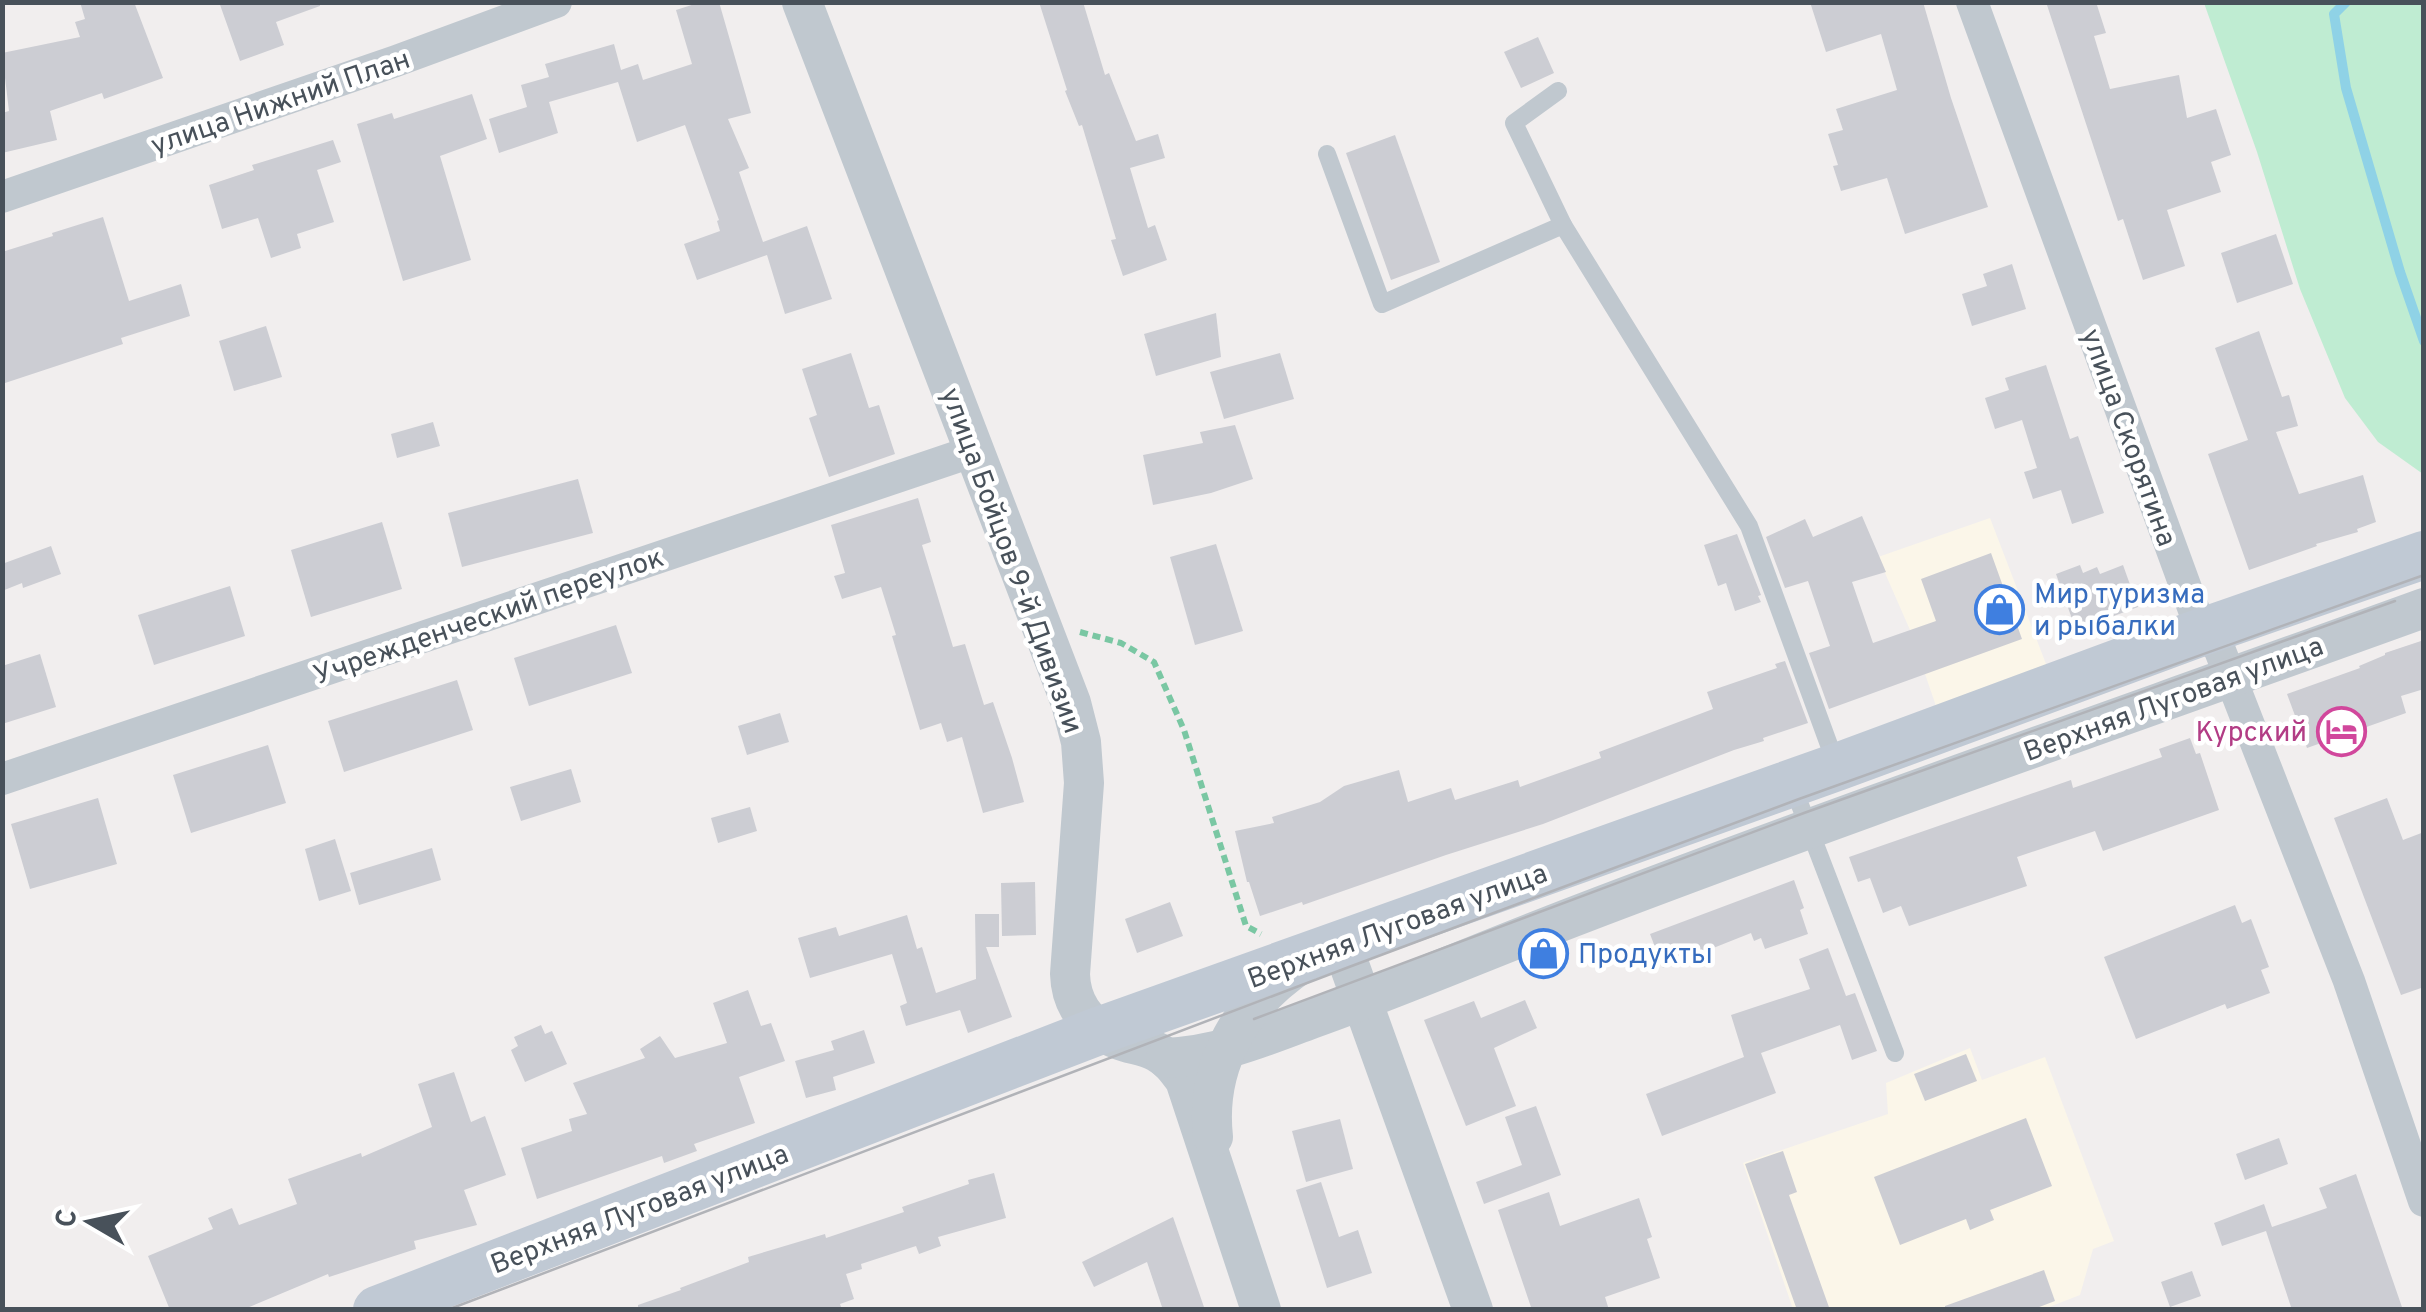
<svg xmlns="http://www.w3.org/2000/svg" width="2426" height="1312" font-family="Overpass,sans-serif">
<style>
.commercial{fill:#fbf6e9}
.green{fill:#bfecd2}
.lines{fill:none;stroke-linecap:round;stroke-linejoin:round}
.stream{stroke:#8fd2e6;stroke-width:10}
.building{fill:#cccdd3}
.path{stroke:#7ac7a3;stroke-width:6;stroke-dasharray:8 5;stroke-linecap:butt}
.service{stroke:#c0c8cf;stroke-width:18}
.minor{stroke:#c0c8cf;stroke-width:32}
.tertiary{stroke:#c0c8cf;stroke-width:40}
.secondary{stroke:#c0c9d4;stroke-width:48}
.tram{stroke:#b1b3b8;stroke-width:2.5}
.labels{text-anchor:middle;stroke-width:9;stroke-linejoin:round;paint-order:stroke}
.street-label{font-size:28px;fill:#48515a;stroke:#fff}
.shop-label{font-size:28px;fill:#366cbe;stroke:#fff;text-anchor:start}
.hotel-label{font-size:28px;fill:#b23c85;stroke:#fff;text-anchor:end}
</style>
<rect width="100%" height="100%" fill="#f1eeee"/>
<g class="commercial">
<path d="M1990,518l61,159 -113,35 -28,-82 -32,-73z"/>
<path d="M1970,1048l12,32 63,-23 69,184 -21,8 -13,46 -36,14h-251l-50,-146 145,-49 -2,-31z"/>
</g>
<path class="green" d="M2204,3h219v471l-45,-32 -33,-44 -45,-109 -43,-137z"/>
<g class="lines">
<path class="stream" d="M2346,2l-12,12 12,74 54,184 24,69"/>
</g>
<g class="building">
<path d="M80,2h54l29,76 -59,21 -2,-6 -52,18 7,29 -55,13v-40l7,-2 -7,-58 78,-16 -5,-15 10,-3z"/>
<path d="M219,2h101v4l-44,16 8,23 -44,16z"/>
<path d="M701,2h18l32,111 -23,6 21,49 -10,4 24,70 44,-16 25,73 -47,15 -18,-59 -70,25 -13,-36 36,-13 -3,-10 2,-1 -34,-95 -48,17 -19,-60 -69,20 9,31 -59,20 -10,-34 38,-12 -6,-22 28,-8 -4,-13 69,-20 7,26 17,-6 5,16 49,-16 -16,-54z"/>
<path d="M1039,2h44l22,73 4,-2 27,68 22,-7 7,24 -35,10 18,60 7,-3 12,35 -44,16 -12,-36 5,-1 -34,-114 -3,1 -14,-35 2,-1z"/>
<path d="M1810,2h113l28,96 37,109 -83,27 -18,-56 -46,13 -8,-25 5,-1 -10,-31 15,-4 -7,-21 61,-19 -16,-56 -55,18z"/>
<path d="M2046,2h50l10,31 -12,3 16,53 69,-14 8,43 29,-9 15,46 -20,7 10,30 -54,18 18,56 -42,14 -20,-61 -5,2z"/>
<path d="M1538,37l16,36 -33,15 -17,-36z"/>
<path d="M472,94l15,45 -47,17 31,104 -68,21 -46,-157 35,-11 2,6z"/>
<path d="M1395,135l45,127 -49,18 -45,-127z"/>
<path d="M333,140l8,22 -24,8 17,52 -37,12 4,14 -30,10 -13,-40 -36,11 -13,-44 45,-15 -2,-5z"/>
<path d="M103,217l26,84 52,-17 9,32 -69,22 2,6 -121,40v-132l51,-16 -1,-3z"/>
<path d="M2276,234l17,50 -56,19 -16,-50z"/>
<path d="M2012,264l14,45 -54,17 -10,-32 25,-8 -4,-12z"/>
<path d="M1216,313l5,44 -65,19 -12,-42z"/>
<path d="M266,326l16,51 -48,14 -15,-50z"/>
<path d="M2259,331l23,66 7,-2 9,31 -22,6 23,62 64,-19 13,47 -19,7 1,3 -42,12 1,2 -68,24 -41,-116 40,-14 -33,-92z"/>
<path d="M851,353l18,55 10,-3 16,49 -66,23 -20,-59 8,-3 -15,-46z"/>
<path d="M1280,353l14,46 -70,20 -14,-47z"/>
<path d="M2046,365l24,74 8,-3 26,77 -32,11 -11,-34 -28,9 -9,-27 13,-4 -15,-48 -27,9 -10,-31 24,-8 -4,-12z"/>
<path d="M433,422l7,24 -43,12 -6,-24z"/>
<path d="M1235,425l18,54 -42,14 -58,12 -10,-50 60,-12 -3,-11z"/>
<path d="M578,479l15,54 -131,34 -14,-54z"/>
<path d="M918,498l13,44 -9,3 31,102 12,-3 19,61 9,-3 19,56 12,44 -41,11 -21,-76 -15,5 -6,-19 -21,7 -28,-94 4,-1 -15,-48 -39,12 -8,-23 11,-3 -14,-48z"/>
<path d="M1862,516l24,56 -34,10 21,61 63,-22 -15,-42 70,-26 31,86 -193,70 -20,-56 21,-7 -22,-65 -23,7 -19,-51 39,-18 8,18z"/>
<path d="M382,522l20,67 -91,28 -20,-67z"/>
<path d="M1737,534l24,61 -3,1 3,6 -26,9 -9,-28 -8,3 -14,-41z"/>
<path d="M1216,544l27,87 -48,14 -25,-88z"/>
<path d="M51,546l10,28 -38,14 -1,-5 -20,8v-27z"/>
<path d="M2080,565l3,8 14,-6 3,7 23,-9 15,42 -62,23 -20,-56z"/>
<path d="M230,586l15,50 -91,29 -16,-50z"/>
<path d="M616,625l16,48 -103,33 -15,-48z"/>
<path d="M2424,640v49l-23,7 5,17 -99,35 -20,-54 73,-26 -1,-2 26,-11v-2z"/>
<path d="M40,654l16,53 -54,17v-58z"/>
<path d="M1785,661l23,62 -45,15 1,3 -30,9 -191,74 -97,31 -143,50 -1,-3 -42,14 -11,-34h-2l-12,-51 39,-8 -2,-6 48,-15 24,-16 55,-16 9,32 43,-14 4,12 63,-20 2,7 81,-29 -2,-6 114,-43 -6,-17 70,-24 -2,-4z"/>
<path d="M457,680l16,50 -129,42 -16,-51z"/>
<path d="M780,713l9,29 -42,13 -9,-29z"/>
<path d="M2190,738l6,16 4,-1 19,57 -116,41 -8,-20 -78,26 10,29 -118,40 -8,-20 -18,7 -13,-35 -12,4 -9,-25 222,-77 2,8 89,-31 -3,-8z"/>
<path d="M268,745l18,58 -95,30 -18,-58z"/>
<path d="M571,769l10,33 -60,19 -11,-34z"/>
<path d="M98,798l19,66 -87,25 -19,-65z"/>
<path d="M2387,798l16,42 21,-8v155l-23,8 -67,-177z"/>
<path d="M750,807l7,24 -39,12 -7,-25z"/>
<path d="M335,839l16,52 -32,10 -14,-52z"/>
<path d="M432,848l9,32 -82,25 -9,-32z"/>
<path d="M1794,880l10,28 -4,2 8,24 -43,15 -4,-11 -7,3 -3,-8 -88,35 -13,-34z"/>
<path d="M1035,882l1,53 -34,1 -1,-53z"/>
<path d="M1170,902l13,34 -46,17 -12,-34z"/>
<path d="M2235,905l7,18 9,-4 18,48 -8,3 9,23 -43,16 -2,-5 -89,35 -32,-82z"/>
<path d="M975,914h24v33h-13l26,70 -44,16 -8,-23 -54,16 -6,-20 7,-3 -15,-49 -82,24 -12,-40 38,-11 3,9 68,-21 10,34 5,-2 14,46 40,-14z"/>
<path d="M1828,948l18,48 9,-3 22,58 -25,9 -12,-35 -79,28 15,40 -114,43 -16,-42 98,-37 -13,-42 79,-26 -11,-30z"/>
<path d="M748,990l13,36 10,-3 14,38 -46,16 16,46 -61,21 3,7 -33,12 -2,-7 -125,43 -16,-51 51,-17 -3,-12 18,-5 -14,-31 72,-25 -5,-9 20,-13 15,22 52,-15 -14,-40z"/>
<path d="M1525,1000l12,28 -43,20 22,58 -50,20 -42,-106 50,-19 7,17z"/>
<path d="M541,1025l4,9 7,-3 15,33 -42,18 -14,-32 7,-4 -4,-9z"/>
<path d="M864,1030l11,33 -42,14 3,13 -30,8 -11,-37 39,-11 -3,-9z"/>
<path d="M1966,1054l11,27 -52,20 -11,-27z"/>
<path d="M454,1072l17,50 14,-6 21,59 -42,15 13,35 -63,16 2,8 -87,28 -1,-3 -86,36h-72l-22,-54 65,-27 -5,-11 24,-10 7,17 58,-21 -9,-25 73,-26 1,4 70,-30 -14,-43z"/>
<path d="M1536,1106l25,69 -77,29 -8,-22 46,-17 -17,-48z"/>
<path d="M2026,1118l26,68 -62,24 4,10 -24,10 -4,-11 -66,26 -26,-68z"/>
<path d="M1340,1119l13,50 -47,13 -14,-51z"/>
<path d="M2279,1138l9,26 -43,16 -9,-26z"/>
<path d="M1783,1151l14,41 -8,3 41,115h-33l-52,-146z"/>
<path d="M994,1173l12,45 -68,19 3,9 -22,8 -3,-8 -55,18 1,5 -16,5 8,25 -14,5 2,6h-204v-5l43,-15 -1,-2 69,-26 -1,-5 77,-23 1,4 78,-26 -2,-5 67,-23 -1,-4z"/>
<path d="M2356,1174l47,136h-111l-26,-79 -44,15 -8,-23 50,-19 8,23 55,-19 -8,-20z"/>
<path d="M1321,1182l18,55 19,-7 14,43 -45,15 -31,-98z"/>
<path d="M1549,1192l11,34 79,-28 13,39 -5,2 13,39 -55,19 4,13h-77l-34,-100z"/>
<path d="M1173,1217l32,93h-42l-16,-48 -53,25 -12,-25z"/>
<path d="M2044,1270l11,31 -24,9h-86v-4z"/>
<path d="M2192,1271l9,25 -31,11 -9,-25z"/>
</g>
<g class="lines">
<path class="path" d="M1080,632l41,11 33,19 30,68 62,196 15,8"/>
<g class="service">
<path d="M1558,91l-44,32 49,102"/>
<path d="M1327,154l55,150 181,-79 186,301 87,238"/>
<path d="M1792,784l103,269"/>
</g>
<g class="minor">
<path d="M1972,2l230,630 17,16 130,333 75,220"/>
<path d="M2,197l394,-136 160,-59"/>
<path d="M2,779l972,-328"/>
</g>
<g class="tertiary">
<path d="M802,2l269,701 10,39 3,41 -14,191c1,35 23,58 56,68 10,3 22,5 31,10 12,6 20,17 28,28l76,230"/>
<path d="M1342,945l131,365"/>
<path d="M1166,1058c55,-3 94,-20 145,-39 90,-32 178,-70 267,-104 280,-107 564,-205 846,-307"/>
<path d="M1213,1137c-8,-74 29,-134 89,-174"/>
</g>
<path class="secondary" d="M377,1310l724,-280 736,-263 365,-135 222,-77"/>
<g class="tram">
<path d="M1254,1019l550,-206 591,-212"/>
<path d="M447,1310l902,-343 450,-168 625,-224"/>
</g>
</g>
<defs>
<symbol id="shop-ring" viewBox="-11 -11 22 22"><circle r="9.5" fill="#fff" stroke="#3f7fe0" stroke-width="1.5"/><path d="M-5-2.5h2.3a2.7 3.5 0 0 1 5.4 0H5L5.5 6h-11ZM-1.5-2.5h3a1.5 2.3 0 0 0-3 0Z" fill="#3f7fe0"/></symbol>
<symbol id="hotel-ring" viewBox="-11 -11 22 22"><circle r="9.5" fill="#fff" stroke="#d1479c" stroke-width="1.5"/><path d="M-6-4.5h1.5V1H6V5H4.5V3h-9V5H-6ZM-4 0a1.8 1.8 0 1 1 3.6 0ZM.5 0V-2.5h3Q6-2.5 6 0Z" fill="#d1479c"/></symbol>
</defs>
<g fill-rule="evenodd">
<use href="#shop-ring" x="1972" y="582" width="55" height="55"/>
<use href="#hotel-ring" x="2314" y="704" width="55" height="55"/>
<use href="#shop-ring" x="1516" y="926" width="55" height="55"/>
</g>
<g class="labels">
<g class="street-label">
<text transform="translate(280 101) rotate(-19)" y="10">улица Нижний План</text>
<text transform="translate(2130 437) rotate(70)" y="10">улица Скорятина</text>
<text transform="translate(1013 560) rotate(70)" y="10">улица Бойцов 9-й Дивизии</text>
<text transform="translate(488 615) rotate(-19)" y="10">Учрежденческий переулок</text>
<text transform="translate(2173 698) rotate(-20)" y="10">Верхняя Луговая улица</text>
<text transform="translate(1397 925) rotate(-20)" y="10">Верхняя Луговая улица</text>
<text transform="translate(639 1208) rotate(-21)" y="10">Верхняя Луговая улица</text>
</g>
<g class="shop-label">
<text x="2034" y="603">Мир туризма<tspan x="2034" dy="32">и рыбалки</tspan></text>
<text x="1578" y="963">Продукты</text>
</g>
<g class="hotel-label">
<text x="2307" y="741">Курский</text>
</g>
</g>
<rect width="2426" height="1312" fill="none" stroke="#48515a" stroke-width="10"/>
<g transform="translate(90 1222) rotate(279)" stroke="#ffffff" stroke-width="8" paint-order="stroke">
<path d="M0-8L18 38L0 25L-18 38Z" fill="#48515a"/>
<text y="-15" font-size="28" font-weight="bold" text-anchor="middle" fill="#48515a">С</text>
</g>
</svg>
